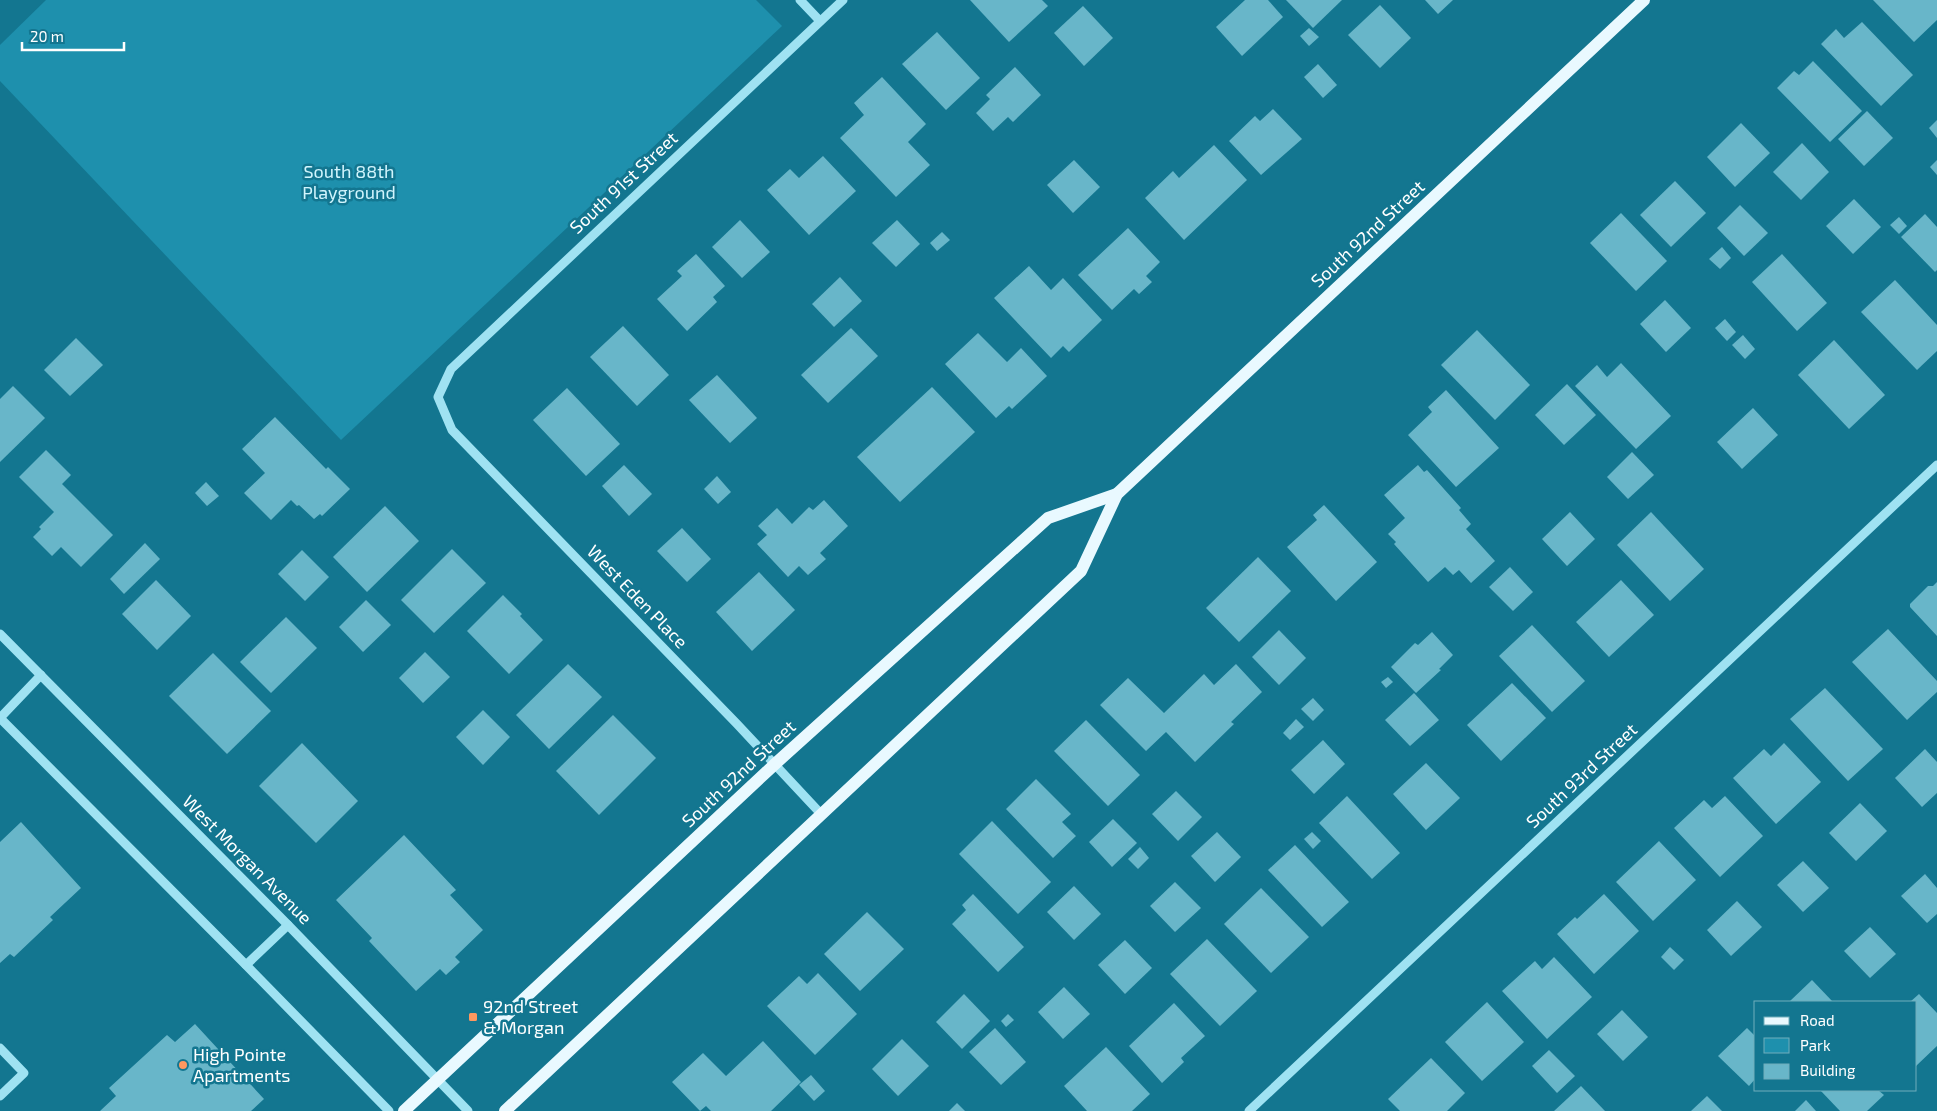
<svg xmlns="http://www.w3.org/2000/svg" width="1937" height="1111" font-family="'Exo 2',sans-serif">
<style>
.park{fill:#1e90ad}
.building{fill:#68b6c9}
.lines{fill:none;stroke-linecap:round;stroke-linejoin:round}
.minor{stroke:#9fe2f2;stroke-width:9}
.major{stroke:#e9f9ff;stroke-width:12}
.poi-dot{fill:#ff985f;stroke:#137690;stroke-width:2}
.labels{text-anchor:middle;stroke-width:5;stroke-linejoin:round;paint-order:stroke}
.park-label{font-size:18px;fill:#d1f5fd;stroke:#137690}
.street-label{font-size:18px;fill:#fff;stroke:#137690}
.poi-label{font-size:18px;fill:#fff;stroke:#137690;text-anchor:start}
</style>
<rect width="100%" height="100%" fill="#137690"/>
<path class="park" d="M46,0h710l26,26 -441,414 -341,-359v-36z"/>
<g class="building">
<path d="M970,0h72l6,6 -39,36z"/>
<path d="M1245,0h23l15,17 -41,39 -26,-29z"/>
<path d="M1286,0h56l-29,28z"/>
<path d="M1425,0h28l-15,14z"/>
<path d="M1873,0h64v20l-23,22z"/>
<path d="M1380,5l31,33 -31,30 -32,-33z"/>
<path d="M1083,6l30,32 -29,28 -30,-33z"/>
<path d="M1862,22l51,53 -32,31 -60,-62 15,-15 8,9z"/>
<path d="M1309,28l10,9 -10,9 -9,-10z"/>
<path d="M937,32l43,46 -34,32 -44,-46z"/>
<path d="M1813,61l49,50 -32,31 -53,-54 17,-17 5,4z"/>
<path d="M1318,64l19,21 -14,13 -19,-21z"/>
<path d="M1015,67l26,28 -28,27 -5,-5 -15,14 -17,-18 14,-14 -4,-4z"/>
<path d="M882,77l44,47 -18,18 22,23 -34,32 -56,-59 24,-23 -10,-12z"/>
<path d="M1273,109l29,30 -41,36 -32,-34 26,-25 5,5z"/>
<path d="M1867,111l26,27 -29,28 -26,-27z"/>
<path d="M1937,120v18l-8,-10z"/>
<path d="M1741,123l29,30 -35,34 -28,-30z"/>
<path d="M1802,143l27,29 -28,28 -28,-28z"/>
<path d="M1214,145l33,35 -63,60 -39,-42 28,-27 6,7z"/>
<path d="M823,156l33,35 -47,44 -42,-45 23,-21 9,9z"/>
<path d="M1074,160l26,27 -27,26 -26,-28z"/>
<path d="M1937,160v15l-7,-8z"/>
<path d="M1675,181l31,32 -35,34 -31,-32z"/>
<path d="M1854,199l27,28 -28,27 -27,-28z"/>
<path d="M1740,205l28,28 -24,23 -27,-28z"/>
<path d="M1621,213l46,48 -31,30 -46,-48z"/>
<path d="M1925,214l12,13v43l-2,2 -34,-35z"/>
<path d="M1899,217l8,9 -8,8 -9,-9z"/>
<path d="M740,220l30,32 -28,26 -30,-31z"/>
<path d="M897,220l23,24 -24,23 -24,-24z"/>
<path d="M1128,228l32,34 -14,14 6,6 -13,12 -5,-5 -22,21 -34,-35z"/>
<path d="M942,232l8,8 -13,11 -7,-8z"/>
<path d="M1722,247l9,11 -11,11 -11,-10z"/>
<path d="M696,254l29,32 -12,11 4,5 -30,29 -30,-32 25,-23 -5,-5z"/>
<path d="M1782,254l45,49 -30,28 -45,-49z"/>
<path d="M1029,266l22,24 12,-12 39,42 -33,32 -6,-6 -12,12 -57,-60z"/>
<path d="M840,277l22,24 -28,26 -22,-23z"/>
<path d="M1895,280l42,45v26l-20,19 -56,-58z"/>
<path d="M1665,300l26,28 -25,24 -26,-28z"/>
<path d="M1725,319l11,13 -9,9 -12,-13z"/>
<path d="M623,326l46,49 -32,31 -47,-49z"/>
<path d="M851,328l27,28 -50,47 -27,-28z"/>
<path d="M1477,330l53,55 -35,35 -54,-55z"/>
<path d="M978,333l29,29 14,-14 26,28 -35,33 -3,-3 -13,12 -51,-54z"/>
<path d="M1743,335l12,14 -10,10 -13,-14z"/>
<path d="M76,338l27,27 -33,31 -26,-26z"/>
<path d="M1834,340l51,55 -36,34 -51,-54z"/>
<path d="M1621,363l50,53 -35,33 -61,-63 22,-21 10,12z"/>
<path d="M717,375l40,43 -27,25 -41,-43z"/>
<path d="M1567,384l29,31 -32,30 -29,-30z"/>
<path d="M13,386l32,32 -45,44v-63z"/>
<path d="M932,387l43,45 -75,70 -43,-45z"/>
<path d="M567,388l53,56 -34,32 -53,-56z"/>
<path d="M1446,390l53,58 -43,39 -48,-52 24,-23 -4,-5z"/>
<path d="M1753,408l25,27 -36,34 -25,-27z"/>
<path d="M275,417l51,52 2,-2 22,22 -28,27 -2,-2 -6,5 -15,-14 -2,1 -6,-6 -20,20 -27,-27 21,-20 -23,-24z"/>
<path d="M46,450l25,25 -9,9 51,51 -32,32 -20,-20 -9,9 -19,-19 8,-8 -2,-2 15,-15 -35,-35z"/>
<path d="M1632,452l22,23 -26,24 -21,-22z"/>
<path d="M624,465l28,29 -23,22 -27,-30z"/>
<path d="M1418,465l6,7 3,-2 34,38 -2,2 12,14 -5,5 29,32 -24,22 -12,-13 -6,5 -8,-8 -17,15 -34,-38 2,-2 -8,-8 17,-16 -21,-23z"/>
<path d="M717,476l14,16 -13,12 -14,-15z"/>
<path d="M206,482l13,14 -12,10 -12,-13z"/>
<path d="M824,500l24,26 -28,27 6,6 -18,16 -9,-9 -11,11 -31,-33 10,-9 -9,-9 19,-18 15,16 17,-17 4,3z"/>
<path d="M1324,505l53,57 -41,39 -49,-54 30,-27 -4,-5z"/>
<path d="M385,506l34,35 -52,51 -34,-35z"/>
<path d="M1570,512l25,27 -28,27 -25,-27z"/>
<path d="M1651,512l53,57 -34,32 -53,-56z"/>
<path d="M682,528l29,31 -24,23 -30,-31z"/>
<path d="M145,543l15,16 -36,35 -14,-15z"/>
<path d="M452,549l34,34 -52,50 -33,-33z"/>
<path d="M302,550l27,27 -24,24 -27,-27z"/>
<path d="M1258,557l33,34 -52,51 -33,-34z"/>
<path d="M1510,567l23,25 -20,19 -24,-24z"/>
<path d="M759,572l36,38 -43,41 -36,-39z"/>
<path d="M156,580l35,36 -34,34 -35,-36z"/>
<path d="M1621,580l33,35 -45,42 -33,-35z"/>
<path d="M1937,582v54l-27,-29v-3l18,-18h5z"/>
<path d="M503,595l19,19 -2,2 23,24 -34,34 -42,-43z"/>
<path d="M366,600l25,25 -28,27 -24,-25z"/>
<path d="M286,617l31,31 -46,45 -31,-31z"/>
<path d="M1532,625l53,56 -33,31 -53,-56z"/>
<path d="M1888,629l49,52v11l-30,28 -55,-58z"/>
<path d="M1279,630l27,28 -27,27 -27,-28z"/>
<path d="M1432,632l21,23 -14,14 2,1 -25,23 -25,-26 24,-24 3,2z"/>
<path d="M425,652l25,25 -27,26 -24,-25z"/>
<path d="M213,653l58,58 -44,43 -58,-58z"/>
<path d="M568,664l34,33 -53,52 -33,-34z"/>
<path d="M1236,664l26,28 -31,30 3,2 -39,38 -29,-30 -20,19 -46,-46 28,-27 36,35 40,-39 10,11z"/>
<path d="M1388,677l5,5 -7,6 -5,-6z"/>
<path d="M1512,683l34,35 -45,43 -34,-36z"/>
<path d="M1825,688l58,61 -35,32 -58,-62z"/>
<path d="M1414,693l25,27 -29,26 -25,-26z"/>
<path d="M1313,698l11,12 -11,11 -12,-12z"/>
<path d="M483,710l27,27 -27,28 -27,-28z"/>
<path d="M613,715l43,43 -57,57 -43,-44z"/>
<path d="M1296,719l8,8 -14,13 -7,-7z"/>
<path d="M1086,720l54,55 -32,31 -54,-55z"/>
<path d="M1323,740l22,24 -31,30 -23,-24z"/>
<path d="M302,743l56,58 -42,42 -57,-57z"/>
<path d="M1784,743l37,39 -45,42 -43,-46 31,-29 7,7z"/>
<path d="M1925,749l12,13v31l-15,14 -27,-29z"/>
<path d="M1426,763l34,35 -34,32 -33,-36z"/>
<path d="M1036,779l35,35 -9,8 14,14 -23,22 -47,-49z"/>
<path d="M1176,791l26,26 -24,24 -26,-27z"/>
<path d="M1347,796l53,57 -28,26 -53,-56z"/>
<path d="M1725,796l38,40 -43,41 -46,-49 30,-28 8,8z"/>
<path d="M1860,803l27,28 -31,30 -27,-28z"/>
<path d="M1113,819l24,24 -25,24 -23,-25z"/>
<path d="M992,821l59,61 -33,32 -59,-60z"/>
<path d="M21,822l60,66 -31,29 3,3 -39,37 -4,-3 -10,9v-121z"/>
<path d="M1217,832l24,25 -26,25 -24,-26z"/>
<path d="M1312,832l9,9 -8,8 -9,-10z"/>
<path d="M404,835l52,55 -6,5 33,35 -28,27 5,5 -14,13 -6,-6 -24,22 -47,-50 3,-3 -36,-38z"/>
<path d="M1659,841l37,39 -43,41 -37,-39z"/>
<path d="M1295,845l54,57 -27,25 -54,-57z"/>
<path d="M1140,847l9,11 -11,11 -10,-10z"/>
<path d="M1803,861l26,27 -26,24 -26,-27z"/>
<path d="M1925,874l12,14v26l-10,9 -26,-27z"/>
<path d="M1175,882l26,26 -26,24 -25,-26z"/>
<path d="M1074,886l27,28 -27,26 -27,-28z"/>
<path d="M1261,888l48,49 -38,36 -47,-49z"/>
<path d="M973,894l51,53 -26,25 -46,-48 14,-14 -4,-5z"/>
<path d="M1604,894l35,37 -45,43 -37,-40 18,-17 2,2z"/>
<path d="M1737,901l25,26 -31,29 -24,-26z"/>
<path d="M867,912l37,37 -44,42 -36,-37z"/>
<path d="M1870,927l26,27 -26,24 -26,-27z"/>
<path d="M1207,939l50,52 -37,35 -50,-52z"/>
<path d="M1125,940l27,28 -27,26 -27,-29z"/>
<path d="M1670,947l14,13 -10,10 -13,-13z"/>
<path d="M1554,957l38,40 -45,42 -45,-48 33,-30 7,8z"/>
<path d="M818,973l39,41 -42,41 -48,-49 32,-30 8,8z"/>
<path d="M1812,980l21,22h-44z"/>
<path d="M1064,987l26,27 -27,25 -25,-27z"/>
<path d="M964,994l26,27 -28,28 -26,-27z"/>
<path d="M1919,994l18,19v33l-21,20v-64h-6z"/>
<path d="M1487,1002l37,40 -42,39 -37,-39z"/>
<path d="M1174,1003l31,33 -24,22 3,4 -22,21 -33,-37z"/>
<path d="M1622,1010l26,27 -25,24 -26,-27z"/>
<path d="M1008,1014l6,6 -8,7 -5,-6z"/>
<path d="M195,1024l69,75 -13,12h-151l16,-15 -7,-8 58,-53 8,7z"/>
<path d="M995,1028l31,34 -25,23 -32,-33z"/>
<path d="M1747,1028l9,9v41l-7,8 -31,-30z"/>
<path d="M902,1039l27,27 -31,30 -26,-27z"/>
<path d="M763,1041l38,41 -30,29h-60l-5,-5 -6,5 -28,-29 31,-29 23,23z"/>
<path d="M1106,1047l44,47 -18,17h-45l-23,-25z"/>
<path d="M1549,1050l26,26 -18,17 -25,-27z"/>
<path d="M1431,1058l34,35 -18,18h-47l-12,-12z"/>
<path d="M811,1075l14,16 -11,10 -15,-16z"/>
<path d="M1581,1086l24,25h-51z"/>
<path d="M1820,1090h58l6,5 -17,16h-27z"/>
<path d="M1707,1096l15,15h-31z"/>
<path d="M1806,1100l10,11h-21z"/>
<path d="M957,1103l8,8h-16z"/>
</g>
<g class="lines">
<g class="minor">
<path d="M800,0l20,21"/>
<path d="M0,634l288,291 180,186"/>
<path d="M0,718l246,247 143,146"/>
<path d="M0,718l41,-43"/>
<path d="M822,815l-85,-91 -285,-294 -14,-33 13,-28 392,-369"/>
<path d="M246,965l42,-40"/>
<path d="M0,1048l24,25 -24,23"/>
<path d="M1249,1111l688,-646"/>
</g>
<g class="major">
<path d="M404,1111l371,-347 273,-246 69,-24"/>
<path d="M505,1111l576,-540 36,-77 527,-494"/>
</g>
</g>
<g class="poi-dot">
<rect x="468" y="1012" width="10" height="10" rx="2.5"/>
<circle cx="183" cy="1065" r="5"/>
</g>
<g class="labels">
<g class="park-label">
<text x="349" y="178">South 88th<tspan x="349" dy="21">Playground</tspan></text>
</g>
<g class="street-label">
<text transform="translate(624 183) rotate(-43)" y="6">South 91st Street</text>
<text transform="translate(1368 234) rotate(-43)" y="6">South 92nd Street</text>
<text transform="translate(637 597) rotate(46)" y="6">West Eden Place</text>
<text transform="translate(739 774) rotate(-43)" y="6">South 92nd Street</text>
<text transform="translate(1582 776) rotate(-43)" y="6">South 93rd Street</text>
<text transform="translate(247 860) rotate(45)" y="6">West Morgan Avenue</text>
</g>
<g class="poi-label">
<text x="483" y="1013">92nd Street<tspan x="483" dy="21">&amp; Morgan</tspan></text>
<text x="193" y="1061">High Pointe<tspan x="193" dy="21">Apartments</tspan></text>
</g>
</g>
<rect x="1754" y="1001" width="162" height="90" fill="#137690" stroke="#71adbc"/>
<rect x="1764" y="1017" width="25" height="8" fill="#e9f9ff" stroke="#71adbc"/>
<text x="1800" y="1026" font-size="15" fill="#ffffff">Road</text>
<rect x="1764" y="1038" width="25" height="15" fill="#1e90ad" stroke="#71adbc"/>
<text x="1800" y="1051" font-size="15" fill="#ffffff">Park</text>
<rect x="1764" y="1064" width="25" height="15" fill="#68b6c9" stroke="#71adbc"/>
<text x="1800" y="1076" font-size="15" fill="#ffffff">Building</text>
<path d="M22 42v8h102v-8" fill="none" stroke="#ffffff" stroke-width="2.5"/>
<text x="30" y="42" font-size="15" fill="#ffffff" stroke="#137690" stroke-width="4" paint-order="stroke">20 m</text>
</svg>
